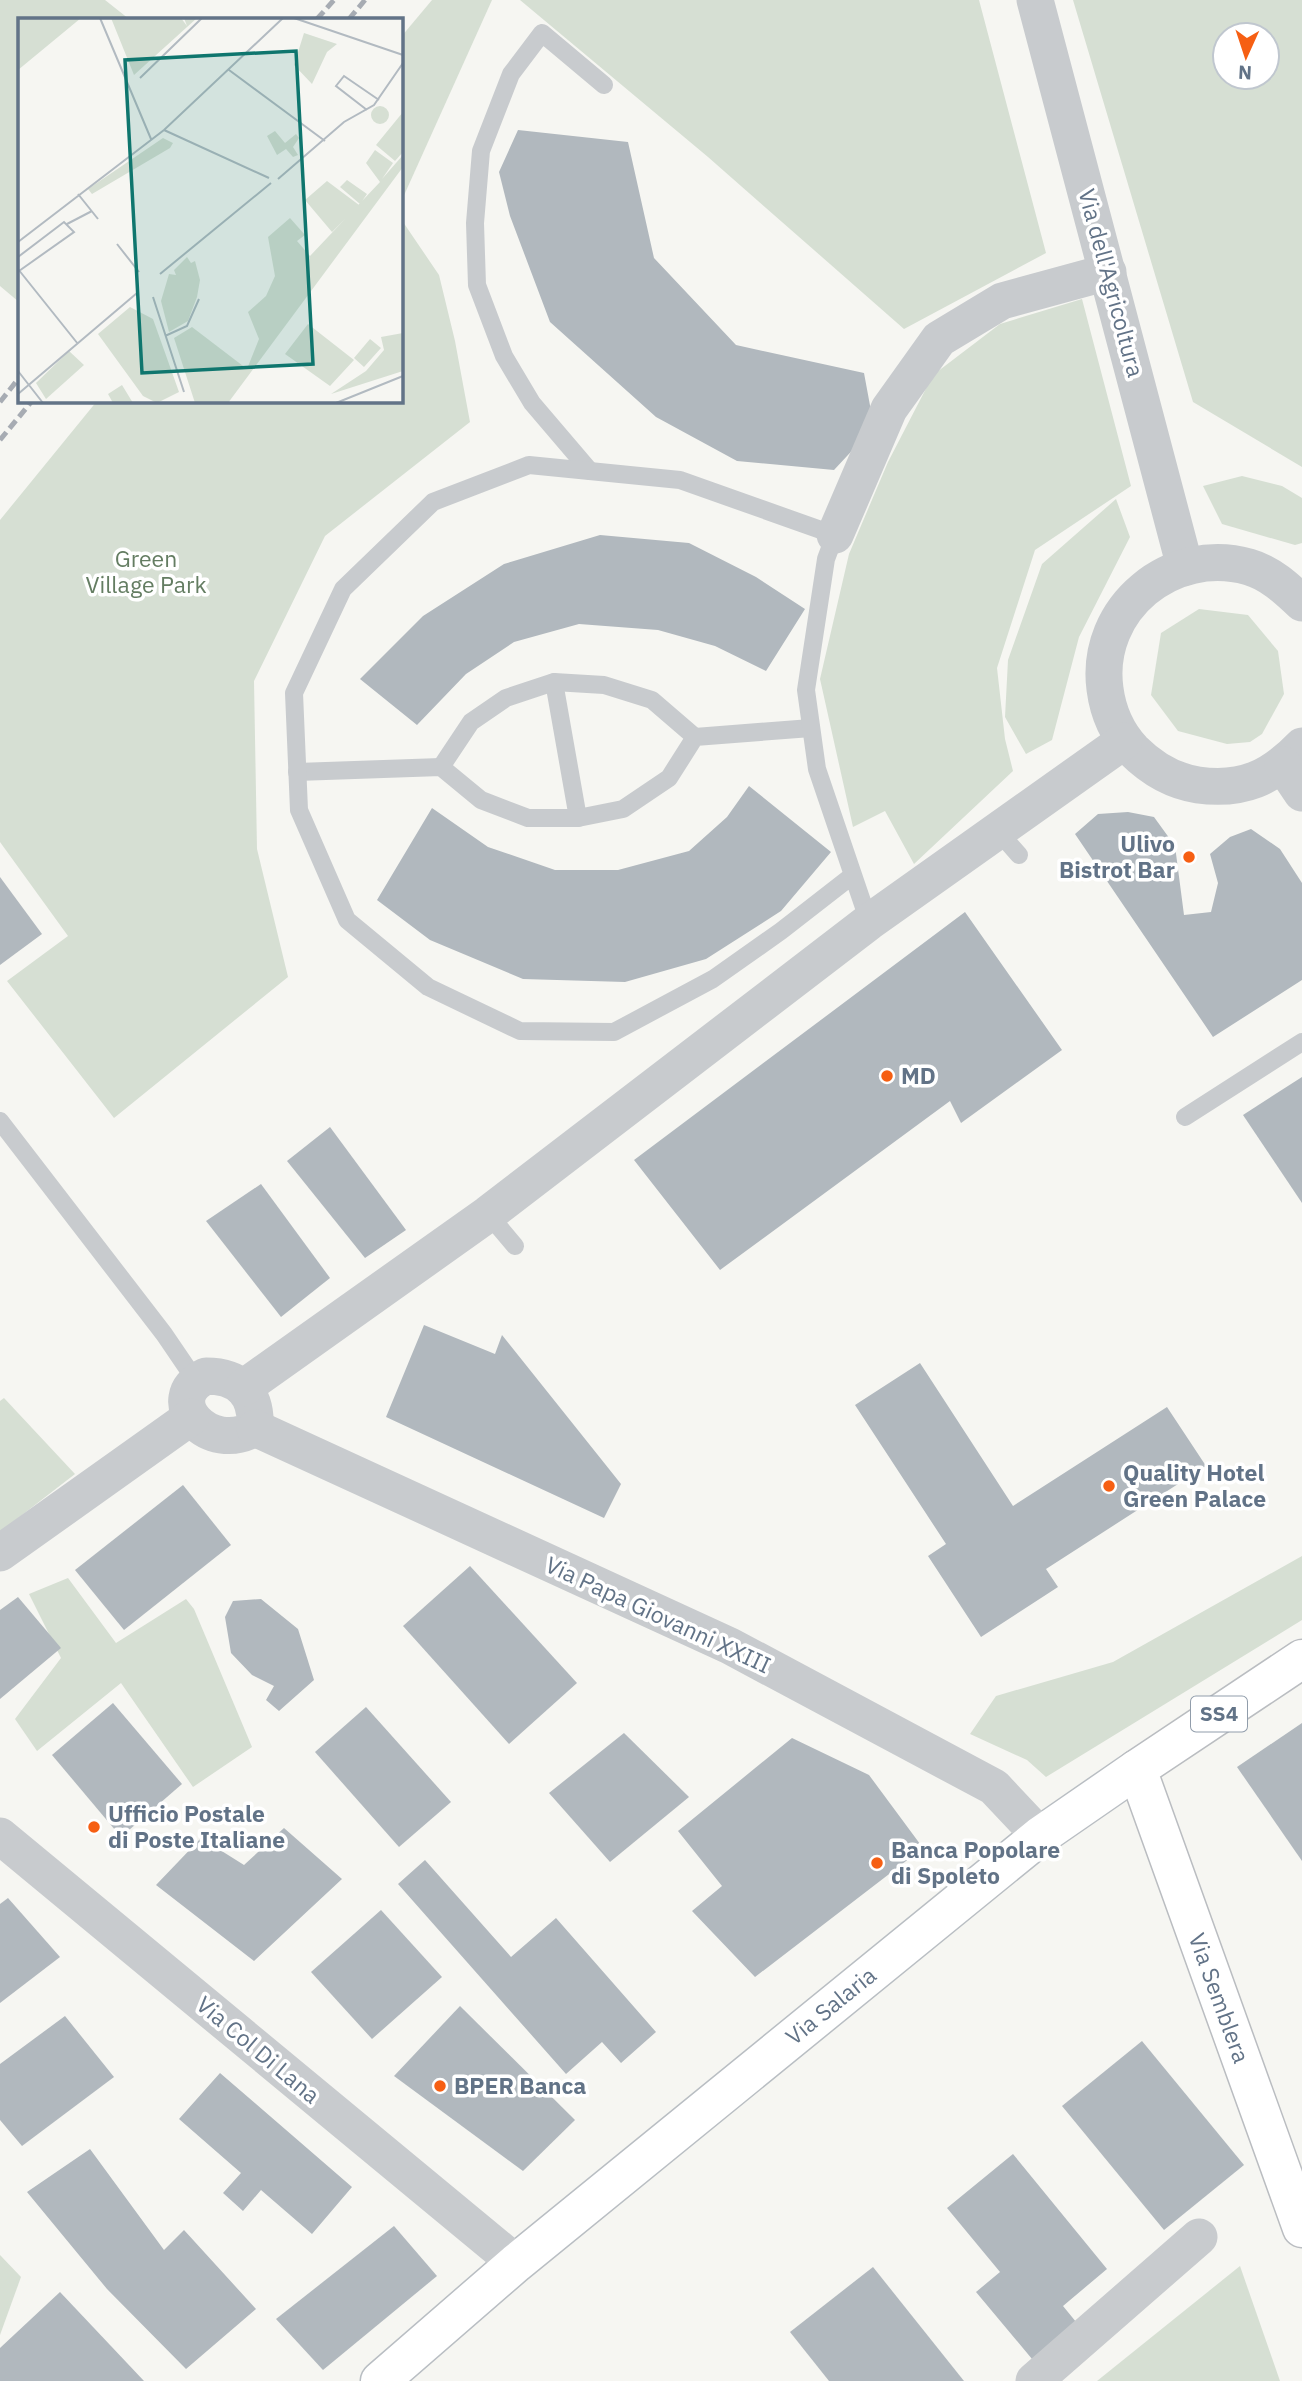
<svg xmlns="http://www.w3.org/2000/svg" width="1302" height="2381" font-family="'IBM Plex Sans',sans-serif">
<style>
.green{fill:#d6dfd3;fill-rule:evenodd}
.building{fill:#b1b8be}
.lines{fill:none;stroke-linecap:round;stroke-linejoin:round}
.secondary-casing{stroke:#b9bec3;stroke-width:41}
.primary-casing{stroke:#babdc1;stroke-width:41}
.lane{stroke:#c8cbce;stroke-width:18}
.street{stroke:#c8cbce;stroke-width:37}
.secondary{stroke:#fff;stroke-width:38}
.primary{stroke:#fff;stroke-width:38}
.rail{stroke:#a7acb3;stroke-width:5;stroke-dasharray:10 5;stroke-linecap:butt}
.poi-dot{fill:#f65f13;stroke:#fff;stroke-width:2.5}
.labels{text-anchor:middle;stroke-width:7;stroke-linejoin:round;paint-order:stroke}
.shield{fill:#fff;stroke:#919dab;stroke-width:2}
.shield-label{font-size:21px;font-weight:bold;fill:#627387}
.street-label{font-size:23px;fill:#627387;stroke:#fff}
.park-label{font-size:23px;fill:#647d62;stroke:#fff}
.poi-label{font-size:23px;font-weight:bold;fill:#627387;stroke:#fff;text-anchor:start}
.inset-road{fill:none;stroke:#b2bac1;stroke-width:2}
.view{fill:#0f766e;fill-opacity:0.15;stroke:#0f766e;stroke-width:3.5}
.inset-edge{fill:none;stroke:#627387;stroke-width:3.5}
</style>
<rect width="100%" height="100%" fill="#f6f6f2"/>
<g class="green">
<path d="M0,0h105l24,19h-110v283l-19,-16z"/>
<path d="M432,0h60l-91,202v-165z"/>
<path d="M520,0h459l67,253 -142,76 -196,-172z"/>
<path d="M1073,0h229v467l-109,-65zM1225,35h42v42h-42z"/>
<path d="M401,219l38,56 16,66 15,81 -145,114 -71,145 3,168 31,128 -174,141 -107,-137 61,-45 -68,-94v-322l97,-119h304z"/>
<path d="M1082,299l49,187 -96,64 -38,118 8,71 8,32 -99,93 -29,-53 -32,16 -33,-148 29,-125 39,-92 45,-87 67,-51z"/>
<path d="M1242,476l40,10 20,12v45l-7,2 -73,-21 -19,-38z"/>
<path d="M1116,499l14,38 -51,100 -27,103 -26,14 -21,-37 3,-57 34,-96z"/>
<path d="M1199,609l49,6 30,36 6,43 -22,40 -12,8 -23,2 -49,-13 -27,-36 10,-62z"/>
<path d="M4,1398l71,76 -75,58v-131z"/>
<path d="M1302,1556v64l-256,157 -19,-17 -57,-26 26,-38 117,-34z"/>
<path d="M68,1578l48,65 70,-44 8,10 58,138 -59,40 -72,-104 -84,68 -22,-32 46,-61 -32,-64z"/>
<path d="M0,2255l21,22 -21,58z"/>
<path d="M1240,2266l40,115h-183z"/>
</g>
<g class="building">
<path d="M518,130l110,12 26,116 82,87 128,28 10,54 -40,43 -97,-9 -81,-44 -106,-95 -40,-106 -11,-44z"/>
<path d="M600,535l89,8 67,34 49,32 -39,62 -51,-25 -57,-16 -79,-6 -65,18 -48,32 -49,51 -57,-46 63,-63 81,-52z"/>
<path d="M749,786l82,66 -50,59 -75,48 -81,23 -102,-3 -93,-39 -53,-40 55,-92 56,39 67,23h63l71,-19 38,-34z"/>
<path d="M1128,812l26,5 21,29 9,69 27,-3 7,-29 -8,-29 20,-17 21,-8 29,20 22,34v97l-89,57 -138,-203 23,-20z"/>
<path d="M0,877l42,57 -42,31z"/>
<path d="M965,912l97,138 -101,73 -11,-22 -230,169 -86,-110z"/>
<path d="M1302,1077v126l-59,-88z"/>
<path d="M330,1127l76,103 -41,28 -78,-97z"/>
<path d="M261,1184l69,94 -49,39 -75,-96z"/>
<path d="M424,1325l71,29 7,-19 119,149 -17,34 -218,-101z"/>
<path d="M920,1363l93,143 154,-99 39,59 -160,103 12,18 -77,50 -53,-81 18,-12 -91,-139z"/>
<path d="M183,1485l48,60 -107,85 -49,-60z"/>
<path d="M470,1566l107,117 -68,61 -106,-118z"/>
<path d="M18,1597l43,51 -61,51v-89z"/>
<path d="M261,1599l37,30 16,51 -35,31 -13,-11 8,-14 -22,-11 -21,-22 -6,-36 8,-16z"/>
<path d="M113,1703l69,81 -61,53 -69,-82z"/>
<path d="M366,1707l85,95 -52,45 -84,-95z"/>
<path d="M1302,1723v138l-65,-94z"/>
<path d="M624,1733l65,64 -79,65 -61,-69z"/>
<path d="M792,1738l77,37 54,73 -168,129 -63,-66 30,-25 -44,-55z"/>
<path d="M284,1828l58,51 -88,82 -98,-76 45,-47 43,27z"/>
<path d="M425,1860l86,97 45,-39 100,114 -35,31 -19,-21 -36,32 -168,-190z"/>
<path d="M8,1898l52,59 -60,46v-99z"/>
<path d="M381,1910l61,67 -70,62 -61,-67z"/>
<path d="M460,2006l115,114 -52,51 -129,-95z"/>
<path d="M65,2016l49,61 -92,69 -22,-26v-56z"/>
<path d="M1142,2041l102,124 -80,65 -102,-124z"/>
<path d="M220,2073l132,114 -40,47 -51,-44 -18,21 -20,-18 18,-20 -62,-54z"/>
<path d="M90,2149l74,101 20,-20 72,79 -70,60 -79,-80 -80,-97z"/>
<path d="M1013,2154l94,115 -44,37 18,22 -44,37 -61,-73 24,-20 -53,-64z"/>
<path d="M394,2226l43,50 -114,94 -47,-51z"/>
<path d="M873,2267l91,114h-135l-39,-49z"/>
<path d="M60,2292l84,89h-144v-33z"/>
</g>
<g class="lines">
<defs>
<path id="secondary" d="M380,2381l136,-118 524,-427 97,-67"/>
<path id="primary" d="M1302,1659l-165,110 165,459"/>
</defs>
<use href="#secondary" class="secondary-casing"/>
<use href="#primary" class="primary-casing"/>
<g class="lane">
<path d="M590,471l-58,-68 -28,-47 -27,-71 -2,-62 6,-72 30,-77 31,-41 62,52"/>
<path d="M554,682l24,136"/>
<path d="M441,767l30,-45 35,-24 48,-16 50,3 48,15 43,37"/>
<path d="M297,772l144,-5 40,33 47,18h50l45,-9 46,-31 26,-41 116,-9"/>
<path d="M998,831l21,24"/>
<path d="M853,875l-72,56 -68,48 -99,53 -94,-1 -92,-44 -81,-67 -48,-110 -5,-117 49,-104 90,-87 96,-37 151,15 155,55 -9,24 -20,131 11,79 52,153"/>
<path d="M1185,1117l117,-75"/>
<path d="M0,1121l164,213 32,47"/>
<path d="M488,1214l27,32"/>
</g>
<g class="street">
<path d="M1035,0l150,567"/>
<path d="M835,535l54,-126 50,-70 63,-38 106,-29"/>
<path d="M1302,603c-16,-15 -32,-30 -53,-36 -77,-22 -155,41 -144,122 3,23 12,44 28,61 19,19 39,31 65,35 45,6 73,-7 104,-39"/>
<path d="M1283,765l19,28"/>
<path d="M206,1376c34,0 51,18 49,52 -46,28 -97,-29 -49,-52z"/>
<path d="M243,1388l245,-174 381,-292 255,-181"/>
<path d="M255,1428l475,218 264,141 46,49"/>
<path d="M0,1553l191,-136"/>
<path d="M0,1836l516,427"/>
<path d="M1034,2381l165,-144"/>
</g>
<use href="#secondary" class="secondary"/>
<use href="#primary" class="primary"/>
<g class="rail">
<path d="M317,19l17,-19"/>
<path d="M349,19l16,-19"/>
<path d="M0,402l19,-24"/>
<path d="M0,440l32,-39"/>
</g>
</g>
<g class="poi-dot">
<circle cx="1189" cy="857" r="7"/>
<circle cx="887" cy="1076" r="7"/>
<circle cx="1109" cy="1486" r="7"/>
<circle cx="94" cy="1827" r="7"/>
<circle cx="877" cy="1863" r="7"/>
<circle cx="440" cy="2086" r="7"/>
</g>
<g class="labels">
<rect class="shield" x="1191" y="1696.5" width="56" height="35" rx="5"/>
<g class="shield-label">
<text x="1219" y="1721">SS4</text>
</g>
<g class="street-label">
<text transform="translate(1111 283) rotate(75)" y="8">Via dell'Agricoltura</text>
<text transform="translate(658 1615) rotate(25)" y="8">Via Papa Giovanni XXIII</text>
<text transform="translate(1219 1998) rotate(70)" y="8">Via Semblera</text>
<text transform="translate(831 2006) rotate(-39)" y="8">Via Salaria</text>
<text transform="translate(258 2050) rotate(40)" y="8">Via Col Di Lana</text>
</g>
<g class="park-label">
<text x="146" y="567">Green<tspan x="146" dy="26">Village Park</tspan></text>
</g>
<g class="poi-label">
<text x="1175" y="852" text-anchor="end">Ulivo<tspan x="1175" dy="26">Bistrot Bar</tspan></text>
<text x="901" y="1084">MD</text>
<text x="1123" y="1481">Quality Hotel<tspan x="1123" dy="26">Green Palace</tspan></text>
<text x="108" y="1822">Ufficio Postale<tspan x="108" dy="26">di Poste Italiane</tspan></text>
<text x="891" y="1858">Banca Popolare<tspan x="891" dy="26">di Spoleto</tspan></text>
<text x="454" y="2094">BPER Banca</text>
</g>
</g>
<g transform="translate(18 18)">
<rect width="385" height="385" fill="#f6f6f2"/>
<path d="M0,0h63l-63,52zM93,0h70l6,8 -3,-8h13l-63,57zM286,15l33,11 -10,8 -15,32 -18,-19zM353 97a9 9 0 1 1 18 0a9 9 0 1 1-18 0ZM385,94v40l-8,9 -19,-16zM257,113l10,12 11,-9 3,4 -6,9 5,8 -5,2 -7,-8 -9,6 -10,-19zM145,120l10,5 -3,5 -78,46 -4,-5zM357,132l18,13 -11,16 21,-24v12l-175,236h-33l-21,-65 18,-11 55,42 12,-30 -11,-27 18,-16 9,-20 -7,-39 22,-19 15,17 -8,6 13,15 70,-74 -14,-19zM329,162l20,14 -7,10 -20,-17zM309,163l32,24 -27,27 -27,-32zM169,239l4,6 4,-2 5,19 -3,17 -9,24 -19,11 -8,-31 8,-27 7,1 -2,-5zM112,289l23,12 26,73 -22,11 -14,-7 -45,-62zM290,306l46,36 -24,26 -45,-32zM385,315v38l-72,23 35,-23 18,-21 -3,-13zM352,321l11,9 -17,19 -10,-9zM51,333l15,14 -38,34 -10,-16zM104,367l11,18h-20l-5,-9z" fill="#d6dfd3"/>
<path class="inset-road" d="M82,0l51,121M276,0l109,37M211,52l96,71M122,60l62,-60M349,92l-31,-24 8,-10 35,24M146,112l105,48M260,161l66,-57 30,-17 29,-42M60,176l20,25M49,206l25,-13M0,224l146,-112 119,-112M99,226l22,28M0,239l46,-35 10,10 -55,39M0,251l60,75M142,256l111,-91M135,279l31,95M147,318l22,-10 12,-27M0,353l25,32M0,376l119,-101M318,385l67,-27"/>
<path class="view" d="M278,33l17,313 -171,9 -17,-313z"/>
<rect width="385" height="385" class="inset-edge"/>
</g>
<g transform="translate(1246 56) rotate(183)"><circle r="33" fill="#ffffff" stroke="#c0c7cf" stroke-width="2"/>
<path d="M0-5L12 26L0 18L-12 26Z" fill="#f65f13"/>
<text y="-10" font-size="19" font-weight="bold" text-anchor="middle" fill="#627387">N</text>
</g>
</svg>
